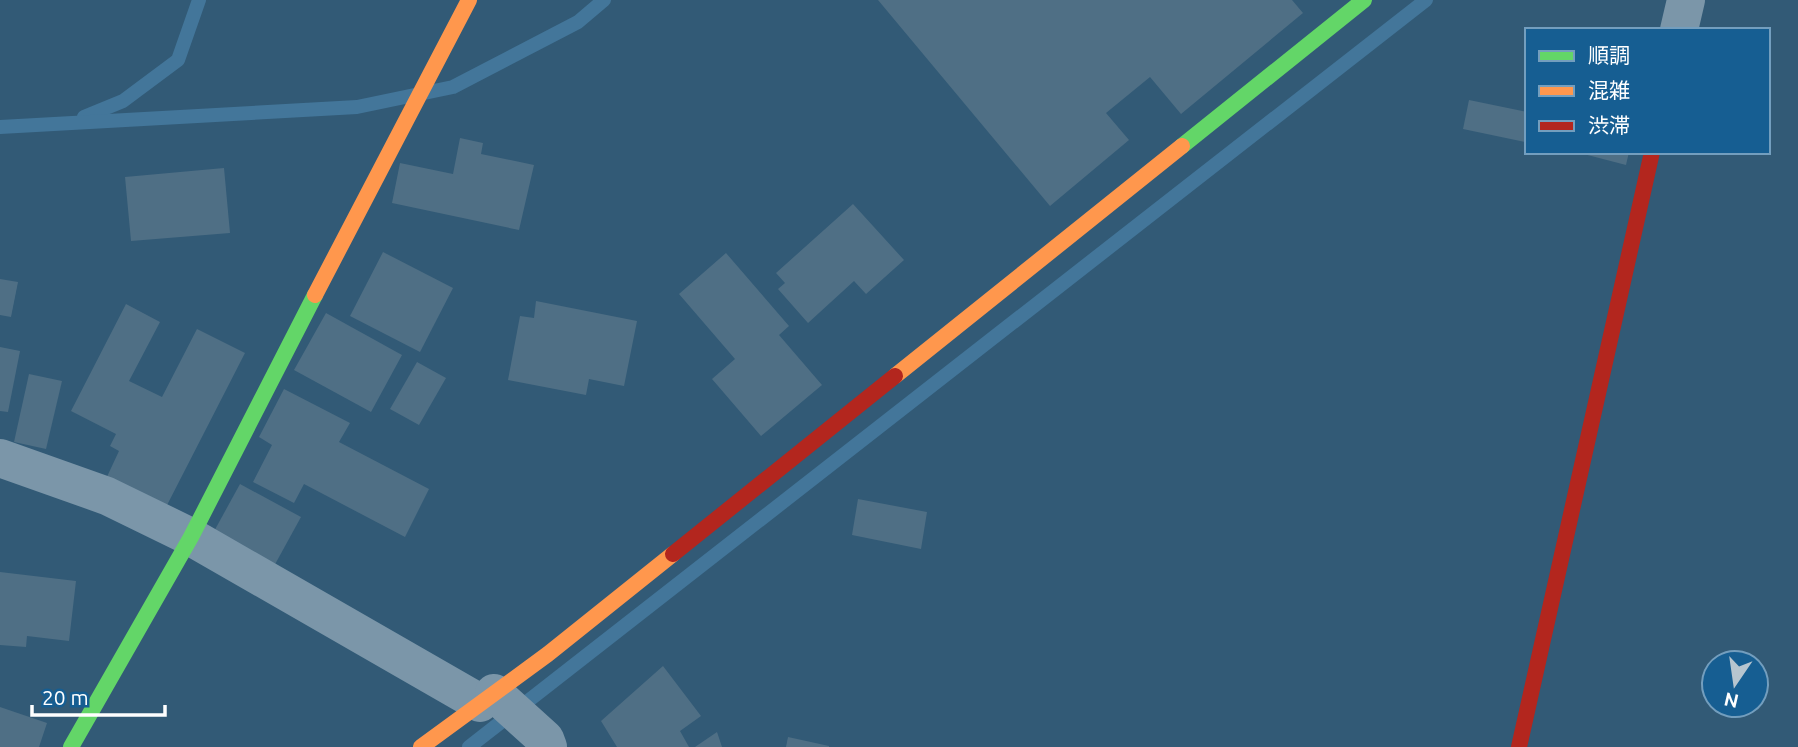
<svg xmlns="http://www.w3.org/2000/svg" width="1798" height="747" font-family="Ubuntu,'Noto Sans JP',sans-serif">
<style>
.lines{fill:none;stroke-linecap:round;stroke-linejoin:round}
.stream{stroke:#43769a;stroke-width:14}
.building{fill:#4f6f85}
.street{stroke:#7b96a9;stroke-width:38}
.fast{stroke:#63d668;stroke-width:16}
.slow{stroke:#ff974d;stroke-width:16}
.jam{stroke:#b3261e;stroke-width:16}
</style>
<rect width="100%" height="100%" fill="#325a76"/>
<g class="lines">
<g class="stream">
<path d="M84,117l39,-16 55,-41 21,-60"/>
<path d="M0,127l357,-20 96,-20 125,-65 26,-22"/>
<path d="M469,747l957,-747"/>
</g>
</g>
<g class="building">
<path d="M878,0h414l11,13 -122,101 -31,-37 -44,36 23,27 -79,66z"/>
<path d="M1469,100l58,12 -2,30 -62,-13z"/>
<path d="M460,138l23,5 -2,11 53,11 -15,65 -127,-27 8,-40 53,11z"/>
<path d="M1576,152h53l-3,13z"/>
<path d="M224,168l6,65 -99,8 -6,-64z"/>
<path d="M853,204l51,56 -38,34 -12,-13 -46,42 -30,-34 7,-6 -9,-10z"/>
<path d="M383,252l70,36 -33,64 -70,-36z"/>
<path d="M726,253l63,73 -10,9 43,50 -61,51 -49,-57 23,-20 -56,-65z"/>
<path d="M0,279l18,3 -7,35 -11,-2z"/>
<path d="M536,301l101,20 -13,65 -35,-7 -3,16 -78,-15 12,-64 14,2z"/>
<path d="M126,304l34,18 -31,59 33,16 35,-68 48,24 -81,158 -59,-30 14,-30 -9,-5 6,-12 -45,-23z"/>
<path d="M326,313l76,42 -31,57 -77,-42z"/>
<path d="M0,347l20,4 -12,61 -8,-1z"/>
<path d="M417,362l29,16 -27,47 -29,-16z"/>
<path d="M29,374l33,7 -16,68 -32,-7z"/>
<path d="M284,389l66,34 -11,19 90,47 -24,48 -101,-53 -10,19 -41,-21 19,-37 -13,-8z"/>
<path d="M240,484l61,33 -28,51 -61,-33z"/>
<path d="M858,499l69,13 -6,37 -69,-14z"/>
<path d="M0,572l76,9 -7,60 -42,-5 -1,11 -26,-2z"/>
<path d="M663,666l38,50 -21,15 9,16h-72l-16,-26z"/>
<path d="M0,707l47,16 -8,24h-39z"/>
<path d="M717,732l5,15h-27z"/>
<path d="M788,737l41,9v1h-43z"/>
</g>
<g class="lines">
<g class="street">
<path d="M1679,30l7,-30"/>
<path d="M0,458l107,38 84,41 289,166"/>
<path d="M494,693l51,46 3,8"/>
</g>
<g class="fast">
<path d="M1182,146l182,-146"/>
<path d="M71,747l120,-210 124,-242"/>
</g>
<g class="slow">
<path d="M315,295l154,-295"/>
<path d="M895,376l287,-230"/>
<path d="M421,747l127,-93 125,-100"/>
</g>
<g class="jam">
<path d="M673,554l222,-178"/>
<path d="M1519,747l133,-595"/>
</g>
</g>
<rect x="1525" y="28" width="245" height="126" fill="#165e92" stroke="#739ebe" stroke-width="2"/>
<rect x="1539" y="51" width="35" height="10" fill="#63d668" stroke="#739ebe" stroke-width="2"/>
<text x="1588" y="63" font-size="21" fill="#ffffff">順調</text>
<rect x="1539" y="86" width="35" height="10" fill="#ff974d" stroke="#739ebe" stroke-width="2"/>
<text x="1588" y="98" font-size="21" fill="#ffffff">混雑</text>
<rect x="1539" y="121" width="35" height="10" fill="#b3261e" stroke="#739ebe" stroke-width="2"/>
<text x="1588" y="133" font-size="21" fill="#ffffff">渋滞</text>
<g transform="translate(1735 684) rotate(193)"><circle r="33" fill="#165e92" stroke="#739ebe" stroke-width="2"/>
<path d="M0-5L12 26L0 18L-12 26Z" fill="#b7c5cf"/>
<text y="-10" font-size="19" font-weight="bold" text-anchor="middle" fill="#ffffff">N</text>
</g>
<path d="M32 705v10h133v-10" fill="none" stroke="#ffffff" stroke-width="3.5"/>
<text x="42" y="705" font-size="21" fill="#ffffff" stroke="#165e92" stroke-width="5" paint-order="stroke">20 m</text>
</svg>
